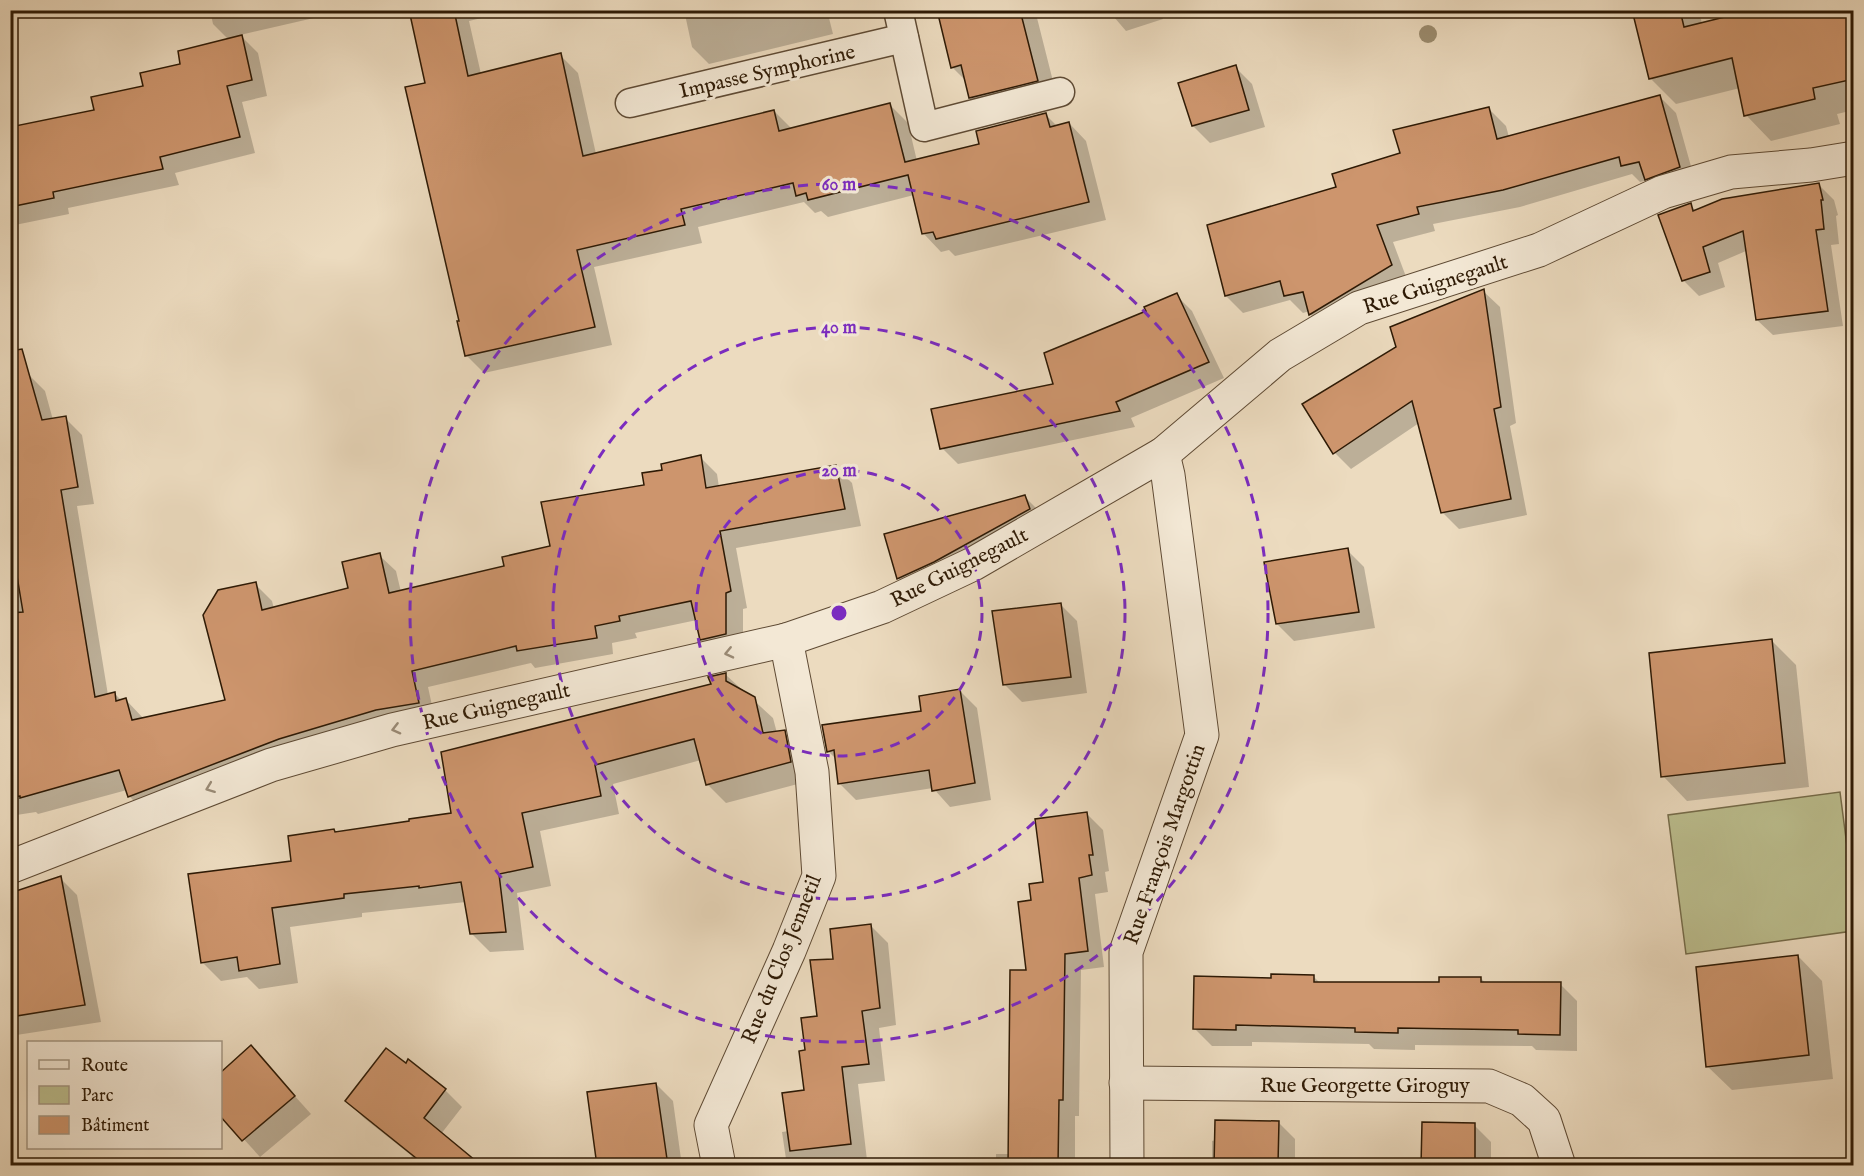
<svg xmlns="http://www.w3.org/2000/svg" width="1864" height="1176" font-family="'IM FELL English',serif">
<style>
.green{fill:#bcbf8f;stroke:#756c4a;stroke-width:1.5}
.shadow{fill:#0003}
.building{fill:#cd956d;stroke:#2e1a05;stroke-width:1.5}
.lines{fill:none;stroke-linecap:round;stroke-linejoin:round}
.service-casing{stroke:#5e4a34;stroke-width:31}
.minor-casing{stroke:#5e4a34;stroke-width:35}
.service{stroke:#f3e8d5;stroke-width:28}
.minor{stroke:#f3e8d5;stroke-width:33}
.tree{fill:#9b8c6f}
.oneway{stroke:#9a8b77}
.ring{fill:none;stroke:#7b2cbf;stroke-width:3;stroke-dasharray:10 8}
.labels{text-anchor:middle;stroke-width:6;stroke-linejoin:round;paint-order:stroke}
.street-label{font-size:21px;fill:#2e1a05;stroke:#f3e8d5}
.centre{fill:#7b2cbf;stroke:#f3e8d5;stroke-width:3}
.ring-label{font-size:18px;text-anchor:middle;font-weight:bold;fill:#7b2cbf;stroke:#f3e8d5;stroke-width:6;stroke-linejoin:round;paint-order:stroke}
</style>
<rect width="100%" height="100%" fill="#ecdbbf"/>
<filter id="stains"><feTurbulence type="fractalNoise" baseFrequency=".00333" numOctaves="4"/><feColorMatrix values="0 0 0 0 .2 0 0 0 0 .09 0 0 0 0 .02 0 0 0 .5 -.17"/></filter>
<radialGradient id="worn" r=".72"><stop offset=".6" stop-color="#630" stop-opacity="0"/><stop offset="1" stop-color="#630" stop-opacity=".3"/></radialGradient>
<path class="green" d="M1840,792l13,101v38l-167,23 -18,-139z"/>
<g class="shadow">
<path d="M210,10h116l1,5 -87,20 18,18 9,43 -25,6 13,51 -80,20 4,12 -111,23 1,6 -59,12v-97l86,-18 49,-24 84,-47 -16,-16z"/>
<path d="M411,10h96v2l-38,9 12,53 79,-19 18,18 18,81 178,-43 18,18 98,-24 18,18 9,38 64,-16 64,-31 12,12 12,-3 17,18 20,79 -151,36 -6,-6 -8,2 -17,-18 -10,-39 -86,22 -7,-6 -6,2 -11,-11 -106,25 4,16 -108,24 18,78 -128,28 -18,-18 -39,-271z"/>
<path d="M684,10h143l6,24 -124,30 -17,-17z"/>
<path d="M938,10h97l23,91 -67,17 -21,-20 -3,-16 -15,-15z"/>
<path d="M1108,10h53l2,9 -37,12z"/>
<path d="M1634,10h58l9,9 1,5 152,-14v100l-17,4 3,10 -69,17 -25,-26 -6,-27 -64,16 -26,-26z"/>
<path d="M1235,67l17,17 13,43 -55,16 -17,-17 -13,-42z"/>
<path d="M1659,96l17,17 20,71 -32,12 -16,-16 -8,2 -8,-8 -112,33 -87,17 2,7 -42,11 15,40 -80,49 -17,-16 -1,-4 -7,2 -13,-13 -47,13 -17,-17 -17,-70 128,-38 152,-79 17,17 3,11z"/>
<path d="M1818,184l16,16 4,15 -2,1 3,28 -8,1 12,81 -70,9 -16,-15 -11,-69 -28,12 7,24 -26,9 -16,-16 7,-75 6,6z"/>
<path d="M1483,291l17,16 16,116 -6,3 17,89 -68,14 -17,-17 -23,-89 -68,46 -16,-16 63,-105z"/>
<path d="M1176,295l16,16 32,67 -93,40 4,9 -177,37 -16,-16 113,-63 92,-73z"/>
<path d="M28,374l17,17 8,29 12,-2 17,17 12,69 -17,2 31,189 6,-2 8,8 4,-1 18,19 83,-18 28,-117 17,17 2,8 75,-20 30,-34 17,16 5,21 105,-24 46,-21 94,-61 17,-14 37,-15 17,17 2,13 116,-21 17,17 9,43 -125,22 11,60 -4,1v42l-24,6 -17,-17 -5,-20 -62,13 2,5 -25,5 1,11 -78,14 -4,-5 -103,24 7,32 -289,94 -17,-17 -2,-6 -89,24 -2,-2 -26,4v-438z"/>
<path d="M1024,496l17,17 -126,82 -17,-17z"/>
<path d="M1347,550l17,17 11,61 -81,13 -17,-17z"/>
<path d="M1060,604l17,17 10,72 -65,9 -17,-17z"/>
<path d="M1771,640l25,25 13,122 -122,14 -24,-25z"/>
<path d="M726,675l47,43 4,15 7,-1 19,19 6,30 -83,22 -19,-19 -6,-24 -88,24 6,30 -79,17 11,55 -34,7 7,57 -34,2 -19,-19 -5,-31 -104,11v4l-72,10 8,56 -39,6 -12,-12 -26,4 -18,-18 90,-101 44,-28 115,-20 260,-128z"/>
<path d="M960,691l17,17 14,92 -41,7 -17,-19 -77,12 -17,-17 -3,-24 -7,-7 93,-40z"/>
<path d="M1086,813l17,17 6,41 -4,1 3,20 -13,2 9,73 -23,3 -2,146h-4v50h-79v-12h14l18,-182 5,-71 12,-17z"/>
<path d="M60,878l17,17 24,127 -91,14v-142z"/>
<path d="M871,926l17,17 8,82 -17,3 6,53 -27,3 9,76 -30,4 1,2h-51l-5,-34 7,-1 17,-39v-41l13,-34 16,-57z"/>
<path d="M1798,956l24,25 11,98 -101,11 -25,-24z"/>
<path d="M1314,977l6,6h120l41,-5 5,6h74l17,17v50l-41,-1 -4,-4 -117,-1v5l-41,-1 -5,-5 -117,-2v4h-40l-17,-17 77,-50z"/>
<path d="M256,1053l55,61 -51,43 -40,-44z"/>
<path d="M409,1062l36,28 17,17 -21,27 39,32h-75l7,-10 -48,-38 -17,-17z"/>
<path d="M656,1084l17,17 9,65h-83z"/>
<path d="M1278,1122l17,17v27h-83v-25z"/>
<path d="M1474,1125l17,17v24h-67z"/>
</g>
<g class="building">
<path d="M409,10h45l14,66 93,-23 22,103 191,-46 5,21 111,-28 15,59 74,-18 -3,-13 70,-18 4,14 19,-5 20,80 -153,37 -3,-7 -11,2 -14,-59 -100,25 -2,-7 -10,3 -3,-13 -112,26 4,16 -108,25 18,77 -130,29 -8,-35h2l-54,-234 20,-4z"/>
<path d="M937,10h83l18,71 -69,17 -8,-33 -10,3z"/>
<path d="M1632,10h48l4,17 69,-17h101v69l-41,9 2,11 -71,17 -12,-58 -83,21z"/>
<path d="M242,35l10,45 -25,6 13,51 -80,20 3,12 -110,23 1,6 -44,9v-80l84,-17 -3,-13 52,-11 -3,-13 40,-9 -2,-13z"/>
<path d="M1236,65l13,45 -57,16 -14,-43z"/>
<path d="M1660,95l20,72 -35,13 -6,-18 -18,4 -2,-9 -116,33 -86,17 2,7 -42,11 15,40 -83,50 -6,-23 -19,4 -4,-15 -55,15 -18,-71 129,-38 -4,-13 68,-21 -7,-23 96,-23 8,32z"/>
<path d="M1819,183l4,17h-2l3,29 -8,1 12,81 -72,9 -13,-89 -40,16 7,25 -28,9 -24,-66 33,-12 2,8 29,-12z"/>
<path d="M1484,289l17,118 -7,2 17,90 -70,14 -29,-112 -79,53 -31,-50 94,-57 -6,-20z"/>
<path d="M1177,293l32,69 -93,40 4,9 -180,38 -9,-40 122,-25 -9,-31 102,-42 -2,-4z"/>
<path d="M22,349l20,71 24,-4 12,71 -17,3 34,207 20,-5 1,9 10,-3 6,22 93,-20 -22,-85 15,-25 38,-8 6,28 86,-22 -6,-26 38,-9 9,40 115,-27 -2,-9 48,-11 -9,-44 103,-17 -2,-12 20,-3 -1,-6 40,-9 5,33 130,-23 9,44 -125,22 11,60 -5,2v41l-26,6 -9,-39 -72,15 1,5 -25,5 2,12 -80,13 -1,-5 -104,25 7,32 -43,7 -97,29 -151,58 -9,-27 -99,28v-2l-10,1v-184l13,-1 -13,-78v-183z"/>
<path d="M1025,495l5,14 -96,53 -37,17 -13,-45z"/>
<path d="M1348,548l11,64 -83,12 -12,-62z"/>
<path d="M1061,603l10,74 -68,8 -11,-74z"/>
<path d="M1772,639l13,124 -124,14 -12,-124z"/>
<path d="M726,673v8l29,16 8,36 22,-3 6,32 -85,23 -12,-46 -99,26 6,31 -79,17 11,54 -34,7 7,58 -36,2 -9,-52 -42,6v-2l-75,8v4l-72,10 8,56 -41,7 -2,-14 -36,6 -13,-89 103,-13 -3,-25 46,-7 1,3 74,-11v-2l42,-6 -10,-61 270,-68 -3,-7z"/>
<path d="M960,689l15,94 -43,8 -3,-21 -91,14 -4,-34 -7,2 -5,-27 99,-14 -2,-15z"/>
<path d="M1087,812l6,43h-4l3,20 -13,3 9,73 -23,3 -2,146h-4l-1,66h-50l2,-196h16l-8,-68 13,-2 -2,-16 14,-2 -8,-63z"/>
<path d="M61,876l24,129 -75,12v-124z"/>
<path d="M871,924l9,84 -18,3 7,53 -27,3 9,77 -61,7 -8,-58 22,-3 -5,-39 6,-1 -4,-32 16,-2 -7,-56 23,-1 -3,-30z"/>
<path d="M1798,955l11,100 -103,12 -10,-100z"/>
<path d="M1271,974l43,1v7h125v-5h42v5h80l-1,53 -42,-1v-4l-120,-2v5l-43,-1v-4l-119,-3v5l-43,-1 1,-53 77,2z"/>
<path d="M251,1045l44,51 -53,45 -22,-25v-43z"/>
<path d="M386,1048l20,15 2,-4 38,30 -22,29 58,48h-56l-81,-65z"/>
<path d="M656,1083l12,83h-71l-10,-74z"/>
<path d="M1215,1120l64,1 -1,43h-4v2h-60z"/>
<path d="M1422,1122l53,1v43h-54z"/>
</g>
<g class="lines">
<defs>
<g id="service">
<path d="M898,10l26,117 136,-35"/>
<path d="M630,103l274,-65"/>
</g>
<g id="minor">
<path d="M10,867l261,-102 121,-35 394,-90 96,-33 91,-43 190,-110 117,-99 79,-47 180,-58 124,-58 68,-20 80,-7 43,-7"/>
<path d="M1126,1083l363,3 33,14 22,20 15,46"/>
<path d="M719,1166l-8,-41 78,-174 30,-75 -7,-104 -26,-132"/>
<path d="M1127,1166l-1,-214 76,-217 -34,-260 -5,-21"/>
</g>
</defs>
<use href="#service" class="service-casing"/>
<use href="#minor" class="minor-casing"/>
<use href="#service" class="service"/>
<use href="#minor" class="minor"/>
</g>
<circle class="tree" cx="1428" cy="34" r="9"/>
<defs><path id="oneway-chevron" d="M-2-3.5L2.5 0L-2 3.5" fill="none" stroke-width="1.6" stroke-linecap="round" stroke-linejoin="round" transform="scale(1.5)"/></defs>
<g class="oneway">
<use href="#oneway-chevron" transform="translate(729 653) rotate(167)"/>
<use href="#oneway-chevron" transform="translate(396 729) rotate(166)"/>
<use href="#oneway-chevron" transform="translate(210 788) rotate(159)"/>
</g>
<g class="ring">
<circle cx="839" cy="613" r="143"/>
<circle cx="839" cy="613" r="286"/>
<circle cx="839" cy="613" r="429"/>
</g>
<g class="labels">
<g class="street-label">
<text transform="translate(767 71) rotate(-13)" y="7">Impasse Symphorine</text>
<text transform="translate(1435 284) rotate(-18)" y="7">Rue Guignegault</text>
<text transform="translate(959 567) rotate(-27)" y="7">Rue Guignegault</text>
<text transform="translate(496 706) rotate(-13)" y="7">Rue Guignegault</text>
<text transform="translate(1164 844) rotate(-71)" y="7">Rue François Margottin</text>
<text transform="translate(781 959) rotate(-68)" y="7">Rue du Clos Jennetil</text>
<text x="1365" y="1092">Rue Georgette Giroguy</text>
</g>
</g>
<circle cx="839" cy="613" r="9" class="centre"/>
<g class="ring-label">
<text x="839" y="190">60 m</text>
<text x="839" y="333">40 m</text>
<text x="839" y="476">20 m</text>
</g>
<rect width="1864" height="1176" fill="none" stroke="#ecdbbf" stroke-width="36"/>
<rect x="12" y="12" width="1840" height="1152" fill="none" stroke="#2e1a05" stroke-width="3"/>
<rect x="18" y="18" width="1828" height="1140" fill="none" stroke="#2e1a05" stroke-width="1.5"/>
<rect x="27" y="1041" width="195" height="108" fill="#f3e8d5" stroke="#a49682" stroke-width="1.5"/>
<rect x="39" y="1060" width="30" height="9" fill="#f3e8d5" stroke="#a49682" stroke-width="1.5"/>
<text x="81" y="1071" font-size="18" fill="#2e1a05">Route</text>
<rect x="39" y="1086" width="30" height="18" fill="#bcbf8f" stroke="#a49682" stroke-width="1.5"/>
<text x="81" y="1101" font-size="18" fill="#2e1a05">Parc</text>
<rect x="39" y="1116" width="30" height="18" fill="#cd956d" stroke="#a49682" stroke-width="1.5"/>
<text x="81" y="1131" font-size="18" fill="#2e1a05">Bâtiment</text>
<rect width="100%" height="100%" filter="url(#stains)"/>
<rect width="100%" height="100%" fill="url(#worn)"/>
</svg>
